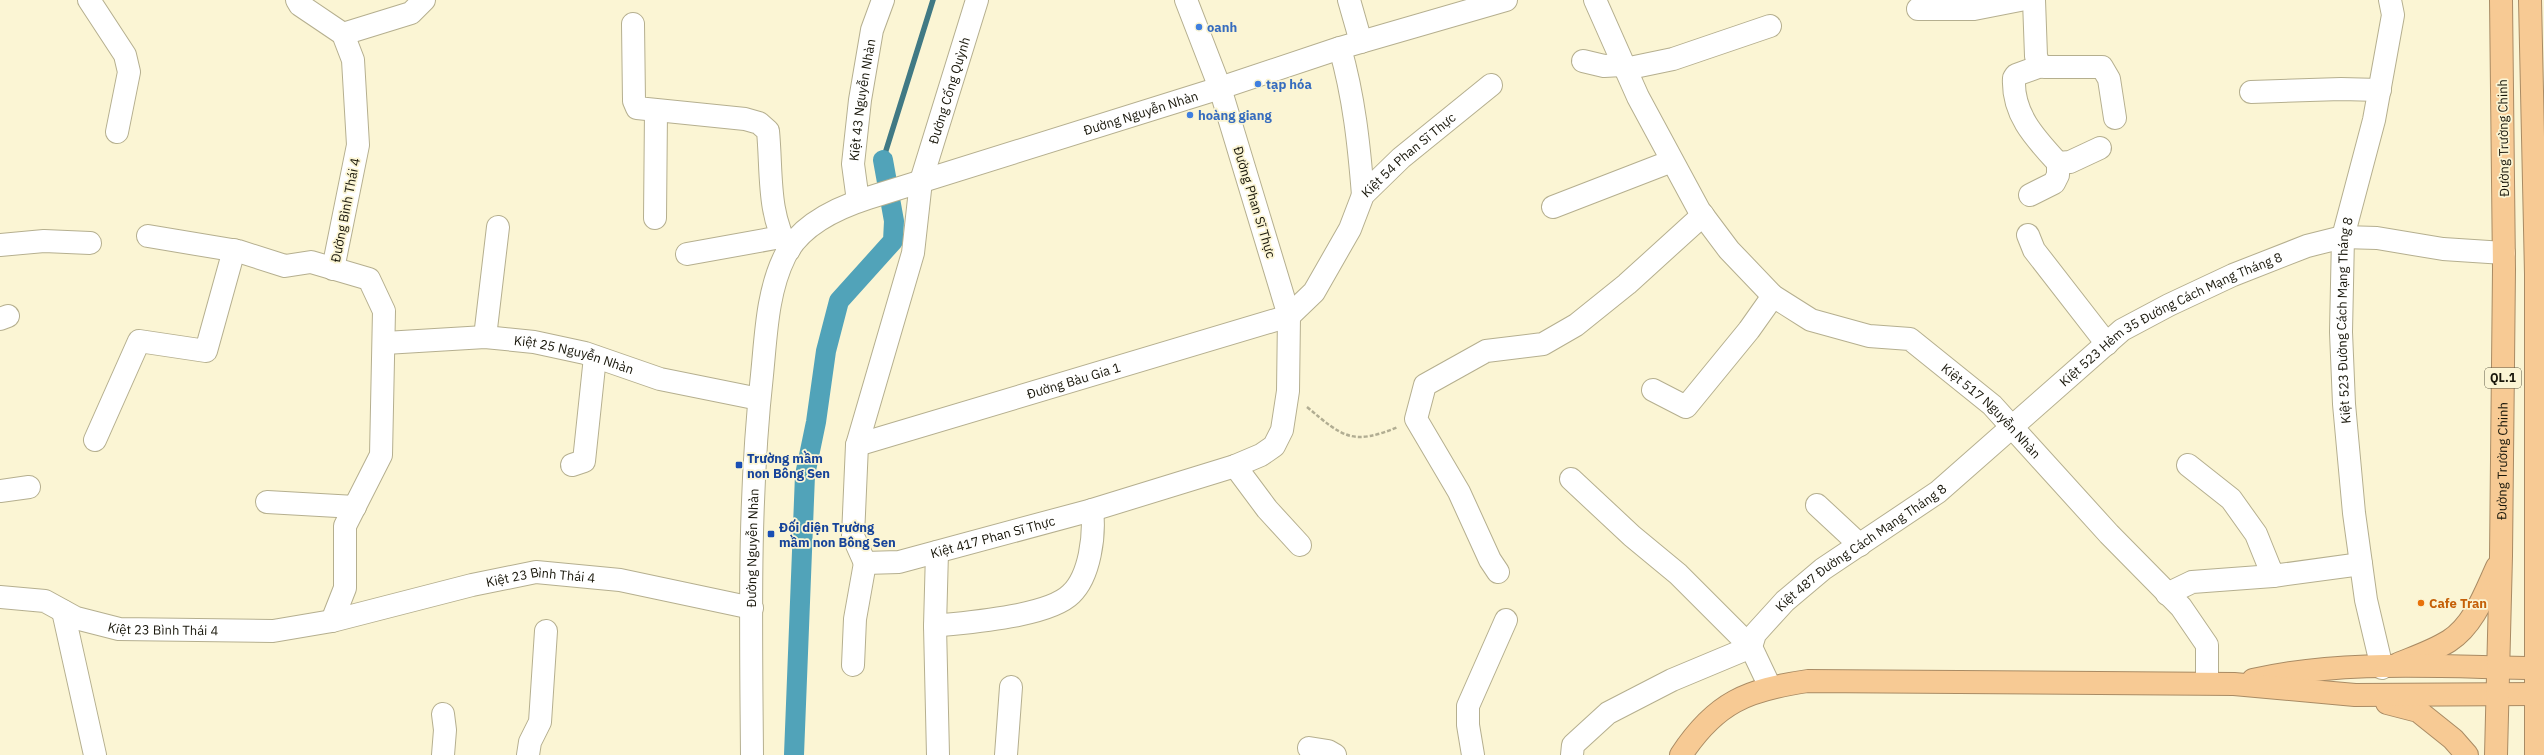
<svg xmlns="http://www.w3.org/2000/svg" width="2544" height="755" font-family="'IBM Plex Sans',sans-serif">
<style>
.lines{fill:none;stroke-linecap:round;stroke-linejoin:round}
.stream{stroke:#407984;stroke-width:5.5}
.canal{stroke:#51a3b9;stroke-width:20}
.minor-casing{stroke:#b5af8f;stroke-width:24}
.highway-casing{stroke:#a98b64;stroke-width:24}
.path{stroke:#b1ad92;stroke-width:2.5;stroke-dasharray:4 2;stroke-linecap:butt}
.minor{stroke:#fff;stroke-width:22}
.highway{stroke:#f7ca94;stroke-width:22}
.shop-dot{fill:#3f7fe0;stroke:#fbf5d4;stroke-width:1.5}
.transit-dot{fill:#1a4fb4;stroke:#fbf5d4;stroke-width:1.5}
.food-dot{fill:#e8710a;stroke:#fbf5d4;stroke-width:1.5}
.labels{text-anchor:middle;stroke-width:3.5;stroke-linejoin:round;paint-order:stroke}
.shield{fill:#fbf5d4;stroke:#5c5947;stroke-width:1}
.shield-label{font-size:12px;font-weight:bold;fill:#18160a}
.shop-label{font-size:13px;font-weight:bold;fill:#366cbe;stroke:#fbf5d4;text-anchor:start}
.street-label{font-size:13px;fill:#18160a;stroke:#fbf5d4}
.transit-label{font-size:13px;font-weight:bold;fill:#164399;stroke:#fbf5d4;text-anchor:start}
.food-label{font-size:13px;font-weight:bold;fill:#c56008;stroke:#fbf5d4;text-anchor:start}
</style>
<rect width="100%" height="100%" fill="#fbf5d4"/>
<g class="lines">
<path class="stream" d="M883,160l50,-160"/>
<path class="canal" d="M794,755l11,-280 11,-53 10,-71 13,-50 54,-60 1,-20 -11,-61"/>
<defs>
<g id="minor">
<path d="M89,0l36,55 4,17 -12,60"/>
<path d="M297,0l3,5 43,29 10,26 5,85 -25,124"/>
<path d="M1349,0l12,42"/>
<path id="s1" d="M1595,0l43,97 61,113 30,40 44,46 38,24 58,16 41,3 82,66 117,129 72,73 26,38v38"/>
<path d="M2034,0l2,56 3,8 5,3h58l7,12 6,39"/>
<path d="M1918,9h56l46,-9"/>
<path d="M633,24l1,77 3,7 108,11 14,4 9,8c4,41 -1,83 21,119"/>
<path d="M343,34l68,-21 13,-13"/>
<path d="M1340,48c14,49 19,97 23,147"/>
<path d="M1583,61l21,5 18,-1"/>
<path d="M1625,69l48,-10 97,-33"/>
<path d="M2251,92l90,-3 39,1"/>
<path d="M2058,163l12,-1 30,-14"/>
<path d="M2030,195l24,-12 4,-8v-12c-23,-25 -46,-49 -44,-85l2,-3 25,-9"/>
<path id="s2" d="M858,201l-5,-37 7,-64 12,-70 11,-30"/>
<path d="M1553,207l119,-46"/>
<path d="M655,218l1,-107"/>
<path d="M2028,235l6,15 73,94"/>
<path d="M148,236l90,15 47,15 26,-4 58,17 15,32 -3,144 -36,71v62l-13,33"/>
<path d="M0,245l44,-4 46,2"/>
<path d="M687,254l94,-17"/>
<path d="M0,319l8,-3"/>
<path d="M485,337l13,-110"/>
<path id="s3" d="M385,343l100,-6 49,5 51,11 75,26 99,20"/>
<path d="M1653,390l33,17 63,-77 24,-34"/>
<path d="M95,440l44,-99 67,10 28,-101"/>
<path id="s4" d="M857,445l432,-129 25,-24 36,-63 13,-34 38,-37 90,-73"/>
<path d="M572,465l12,-4 11,-104"/>
<path d="M2188,465l43,34 25,35 17,42 88,-12"/>
<path d="M1235,466l32,43 33,36"/>
<path d="M1571,479l61,57 46,38 73,73 19,40"/>
<path d="M0,491l29,-4"/>
<path d="M267,502l88,5"/>
<path d="M1817,505l43,40"/>
<path d="M937,552l-2,74 3,129"/>
<path id="s5" d="M865,563l34,-1 193,-52 143,-44 26,-11 13,-9 8,-16 6,-39 1,-75 -69,-228 -34,-88"/>
<path id="s6" d="M865,563l-12,-27 4,-91 56,-192 8,-72 56,-181"/>
<path d="M1498,572l-8,-12 -31,-68 -43,-73 9,-34 61,-34 57,-7 33,-19 51,-41 76,-69"/>
<path d="M2167,594l25,-12 81,-6"/>
<path id="s7" d="M0,597l45,4 31,17 43,11 154,2 59,-10 140,-36 64,-13 84,8 132,28"/>
<path d="M63,611l32,144"/>
<path d="M935,626c32,-4 113,-9 136,-32 19,-18 24,-59 21,-84"/>
<path id="s8" d="M1751,647l4,-13 30,-33 38,-32 115,-77 184,-162 47,-25 64,-30 74,-29 36,-9 34,1 66,11 61,4"/>
<path d="M853,665l2,-46 10,-56"/>
<path id="s9" d="M2382,668l-16,-68 -12,-87 -10,-109 -3,-72 2,-95 31,-117 19,-105 -3,-15"/>
<path d="M443,714l2,16 -2,25"/>
<path d="M1309,748l19,3 7,4"/>
<path d="M528,755l2,-13 10,-20 6,-91"/>
<path id="s10" d="M752,755c-1,-127 -4,-254 10,-380 4,-39 5,-83 23,-119 15,-31 52,-48 83,-58l352,-110 120,-40 166,-48"/>
<path d="M1006,755l5,-68"/>
<path d="M1473,755l-5,-30v-19l38,-86"/>
<path d="M1572,755l1,-10 35,-32 64,-33 79,-33"/>
</g>
<g id="highway">
<path d="M2530,0l6,274v481"/>
<path d="M2398,664c17,-7 35,-13 51,-23 25,-16 36,-48 48,-74"/>
<path d="M2253,680c91,-21 190,-13 284,-12"/>
<path d="M2387,703l31,8 35,28 14,16"/>
<path d="M1681,755c35,-53 66,-65 127,-74l426,3 121,11 182,-1"/>
<path id="s11" d="M2496,755l5,-199 3,-287 -3,-269"/>
</g>
</defs>
<use href="#minor" class="minor-casing"/>
<use href="#highway" class="highway-casing"/>
<path class="path" d="M1307,407c36,30 45,39 91,20"/>
<use href="#minor" class="minor"/>
<use href="#highway" class="highway"/>
</g>
<g class="shop-dot">
<circle cx="1199" cy="27" r="4"/>
<circle cx="1258" cy="84" r="4"/>
<circle cx="1190" cy="115" r="4"/>
</g>
<g class="transit-dot">
<rect x="735" y="461" width="8" height="8" rx="2"/>
<rect x="767" y="530" width="8" height="8" rx="2"/>
</g>
<circle class="food-dot" cx="2421" cy="603" r="4"/>
<g class="labels">
<rect class="shield" x="2485" y="368" width="36" height="20" rx="3"/>
<g class="shield-label">
<text x="2503" y="382">QL.1</text>
</g>
<g class="shop-label">
<text x="1207" y="32">oanh</text>
<text x="1266" y="89">tạp hóa</text>
<text x="1198" y="120">hoàng giang</text>
</g>
<g class="street-label">
<text dy="5" stroke="none"><textPath href="#s6" startOffset="488">Đường Cống Quỳnh</textPath></text>
<text dy="5" stroke="none"><textPath href="#s2" startOffset="102">Kiệt 43 Nguyễn Nhàn</textPath></text>
<text dy="5" stroke="none"><textPath href="#s10" startOffset="892">Đường Nguyễn Nhàn</textPath></text>
<text transform="translate(2503 138) rotate(-91)" y="5">Đường Trường Chinh</text>
<text dy="5" stroke="none"><textPath href="#s4" startOffset="655">Kiệt 54 Phan Sĩ Thực</textPath></text>
<text transform="translate(1255 202) rotate(73)" y="5">Đường Phan Sĩ Thực</text>
<text transform="translate(345 210) rotate(-79)" y="5">Đường Bình Thái 4</text>
<text dy="5" stroke="none"><textPath href="#s8" startOffset="539">Kiệt 523 Hẻm 35 Đường Cách Mạng Tháng 8</textPath></text>
<text dy="5" stroke="none"><textPath href="#s9" startOffset="351">Kiệt 523 Đường Cách Mạng Tháng 8</textPath></text>
<text dy="5" stroke="none"><textPath href="#s3" startOffset="191">Kiệt 25 Nguyễn Nhàn</textPath></text>
<text dy="5" stroke="none"><textPath href="#s4" startOffset="226">Đường Bàu Gia 1</textPath></text>
<text dy="5" stroke="none"><textPath href="#s1" startOffset="603">Kiệt 517 Nguyễn Nhàn</textPath></text>
<text dy="5" stroke="none"><textPath href="#s11" startOffset="294">Đường Trường Chinh</textPath></text>
<text dy="5" stroke="none"><textPath href="#s5" startOffset="131">Kiệt 417 Phan Sĩ Thực</textPath></text>
<text dy="5" stroke="none"><textPath href="#s10" startOffset="207">Đường Nguyễn Nhàn</textPath></text>
<text dy="5" stroke="none"><textPath href="#s8" startOffset="151">Kiệt 487 Đường Cách Mạng Tháng 8</textPath></text>
<text dy="5" stroke="none"><textPath href="#s7" startOffset="553">Kiệt 23 Bình Thái 4</textPath></text>
<text dy="5" stroke="none"><textPath href="#s7" startOffset="169">Kiệt 23 Bình Thái 4</textPath></text>
</g>
<g class="transit-label">
<text x="747" y="463">Trường mầm<tspan x="747" dy="15">non Bông Sen</tspan></text>
<text x="779" y="532">Đối diện Trường<tspan x="779" dy="15">mầm non Bông Sen</tspan></text>
</g>
<g class="food-label">
<text x="2429" y="608">Cafe Tran</text>
</g>
</g>
</svg>
